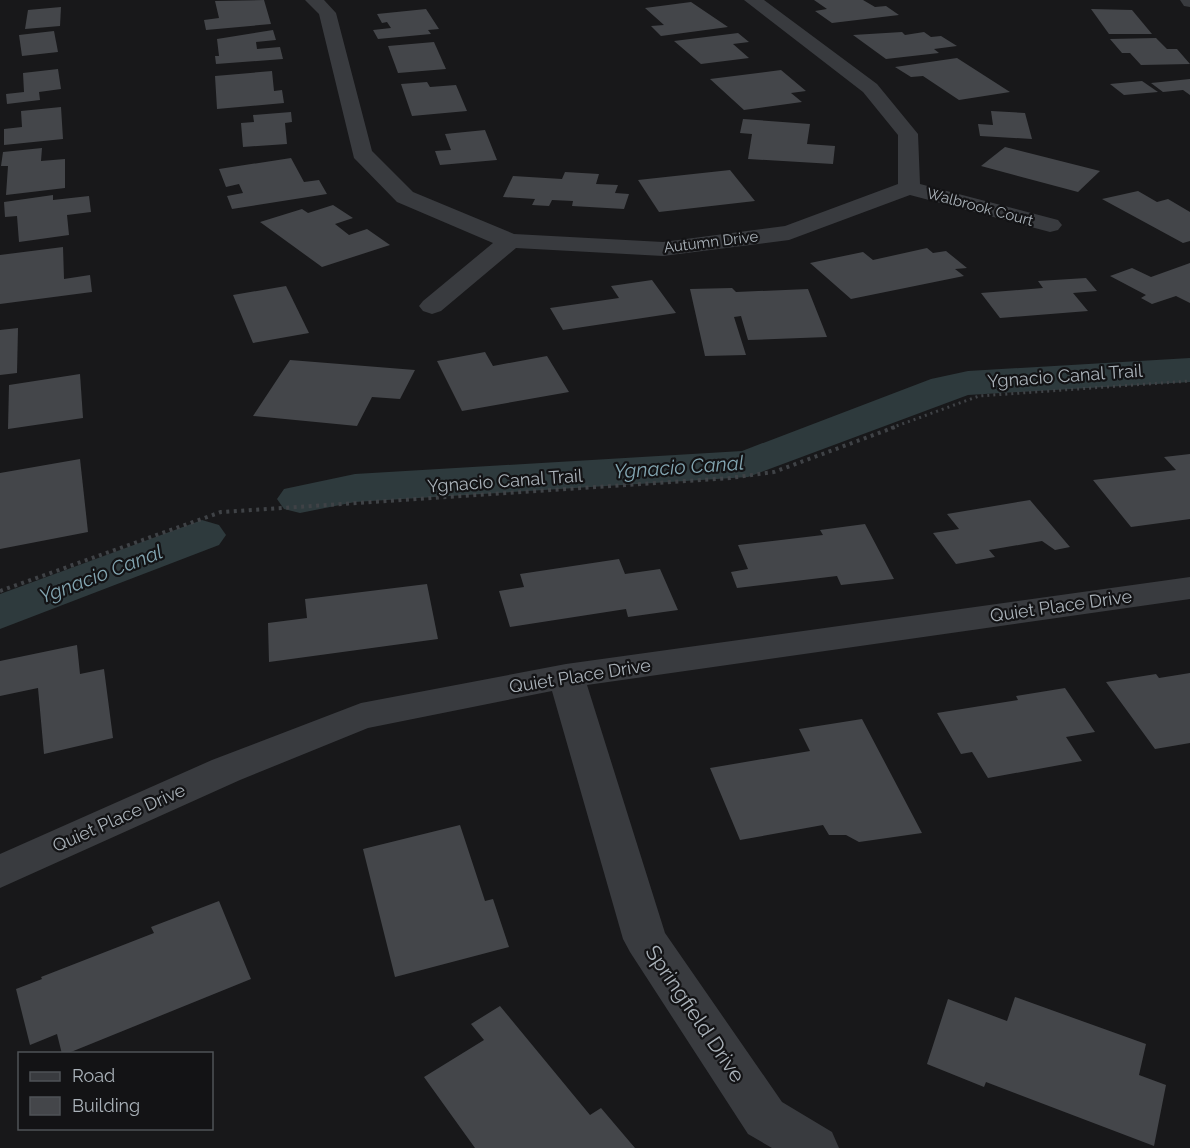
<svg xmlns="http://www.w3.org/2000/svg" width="1190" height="1148" font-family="Raleway,sans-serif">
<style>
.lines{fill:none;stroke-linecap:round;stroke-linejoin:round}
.canal{fill:#2e3a3d;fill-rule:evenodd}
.building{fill:#44464a}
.path-far1{stroke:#3f4246;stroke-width:3;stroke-dasharray:2 4;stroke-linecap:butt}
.path{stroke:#3f4246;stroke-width:4;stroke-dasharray:3 4.5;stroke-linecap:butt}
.street{fill:#393b3f;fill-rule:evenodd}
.labels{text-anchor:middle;stroke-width:4.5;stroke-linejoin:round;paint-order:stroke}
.far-street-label{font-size:15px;fill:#aab2b9;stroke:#131315}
.street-label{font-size:18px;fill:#aab2b9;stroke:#131315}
.water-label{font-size:20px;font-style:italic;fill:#83a6b2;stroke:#131315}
.near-street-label{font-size:21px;fill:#aab2b9;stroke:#131315}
</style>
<rect width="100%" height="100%" fill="#18181a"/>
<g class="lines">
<g class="canal">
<path d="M1190,358v24l-222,13 -220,82 -393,25 -55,11 -16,-4 -7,-10 7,-10 71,-15 387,-23 189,-72 37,-8z"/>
<path d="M202,520l17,5 7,10 -7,10 -219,84v-35z"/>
</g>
</g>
<g class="building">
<path d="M264,0l7,24 -65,6 -2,-10 15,-2 -4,-17z"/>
<path d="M814,0h49l12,7 11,-1 13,9 -67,8 -17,-12 12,-2z"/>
<path d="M691,2l37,25 -67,9 -10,-10 13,-1 -19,-17z"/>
<path d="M61,7l-1,19 -35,3 3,-19z"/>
<path d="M426,9l13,20 -11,1 3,4 -53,5 -5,-9 18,-2 -4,-6 -5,1 -5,-9z"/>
<path d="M1091,9l41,1 20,24h-43z"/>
<path d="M273,30l3,10 -20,2 1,7 23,-2 3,12 -67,5 -1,-8h4l-2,-17z"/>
<path d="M54,31l4,21 -36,4 -3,-21z"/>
<path d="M902,32l3,3 19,-3 7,5 10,-1 16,10 -23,3 5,4 -53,6 -33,-24z"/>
<path d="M738,33l11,9 -16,2 16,14 -48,6 -27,-23z"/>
<path d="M1156,38l11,11h10l13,15 -49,1 -11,-12h-8l-12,-14z"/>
<path d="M434,42l12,27 -48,4 -10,-27z"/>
<path d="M957,58l53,34 -51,8 -36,-24 -12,1 -16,-10z"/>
<path d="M58,69l3,20 -22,3 1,8 -33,4 -1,-10 18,-2 -1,-19z"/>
<path d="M781,70l25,21 -15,2 11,9 -58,8 -34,-31z"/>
<path d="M272,71l2,20 8,-1 2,13 -67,6 -2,-33z"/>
<path d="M1190,79v16l-7,-5 -20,2 -12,-9z"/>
<path d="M1142,81l16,11 -34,3 -14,-11z"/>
<path d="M427,82l3,5 26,-2 11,26 -55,5 -11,-32z"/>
<path d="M61,107l2,32 -59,6v-16l18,-2 -1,-16z"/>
<path d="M991,111l34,2 7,26 -52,-3 -2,-12 15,1z"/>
<path d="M291,112l1,10 -7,1 2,21 -44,3 -2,-24 13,-1 -1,-7z"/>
<path d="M743,119l67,5 -3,20 28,2 -2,18 -85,-5 4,-25 -12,-1z"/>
<path d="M485,130l12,30 -57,5 -5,-14 16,-1 -6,-16z"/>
<path d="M1005,147l95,24 -22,21 -97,-26z"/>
<path d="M42,148l-1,13 24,-2v29l-59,7 2,-29h-7l2,-14z"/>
<path d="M291,158l13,24 15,-2 8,14 -95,15 -5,-13 16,-3 -4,-9 -13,3 -7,-18z"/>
<path d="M730,170l25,31 -96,11 -21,-32z"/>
<path d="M565,172l34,2 -3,10 22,1 -3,8 14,1 -5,15 -52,-3 1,-5 -21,-1 -3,6 -17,-1 3,-6 -32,-2 10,-21 49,3z"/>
<path d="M1138,191l19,11 11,-3 22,13v29l-7,2 -81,-44z"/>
<path d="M53,195v5l36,-4 2,16 -24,3 2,20 -50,7 -2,-26 -12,1 -1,-15z"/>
<path d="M333,205l20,13 -18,6 14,11 18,-6 23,16 -68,22 -62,-45 42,-13 6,4z"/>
<path d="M63,247l1,32 26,-4 2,17 -92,12v-49z"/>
<path d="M927,248l6,5 13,-2 21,17 -12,1 9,7 -113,23 -41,-36 53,-11 10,8z"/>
<path d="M1190,263v40l-14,-7 -24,8 -11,-6 5,-3 -36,-19 22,-8 19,9z"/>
<path d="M1086,278l11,13 -24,2 15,18 -88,7 -19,-25 62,-5 -5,-7z"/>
<path d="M652,280l24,33 -113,17 -13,-22 69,-10 -8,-12z"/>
<path d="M286,286l23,47 -56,10 -20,-48z"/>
<path d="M732,288l4,4 72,-3 19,48 -79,3 -7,-24 -7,1 12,38 -41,1 -15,-67z"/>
<path d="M18,328l-1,45 -17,2v-45z"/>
<path d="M485,352l8,14 54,-10 22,36 -107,19 -25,-50z"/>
<path d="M290,360l125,10 -15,29 -28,-2 -15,29 -104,-10z"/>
<path d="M80,374l3,44 -75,11 1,-44z"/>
<path d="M1190,454v65l-59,8 -38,-47 83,-10 -12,-13z"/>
<path d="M80,459l8,73 -88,17v-76z"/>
<path d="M1030,500l40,47 -15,3 -13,-9 -53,9 6,7 -39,7 -23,-31 26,-4 -12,-15z"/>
<path d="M865,524l29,55 -53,6 -4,-9 -100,12 -6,-16 17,-3 -10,-24 85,-10 -3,-5z"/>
<path d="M619,559l6,15 35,-5 18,41 -50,7 -2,-8 -116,18 -11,-36 25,-4 -4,-13z"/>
<path d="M427,584l11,55 -169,23 -1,-39 39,-5 -2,-19z"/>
<path d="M77,645l3,29 24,-5 9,69 -69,16 -6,-66 -38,8v-35z"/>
<path d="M1190,673v70l-35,6 -49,-67 50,-8 3,4z"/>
<path d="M1065,688l30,44 -29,5 16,24 -94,17 -16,-26 -11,2 -24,-41 81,-13 -2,-4z"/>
<path d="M862,719l60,114 -63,9 -13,-7h-17l-6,-10 -83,15 -30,-72 100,-17 -11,-22z"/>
<path d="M460,825l25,76 8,-2 16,48 -114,30 -32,-128z"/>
<path d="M219,901l32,78 -185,75h-4l-5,-20 -27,11 -14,-56 26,-10 -1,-2 113,-44 -3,-6z"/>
<path d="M1015,997l131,47 -7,31 27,10 -12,61 -168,-64 -2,5 -57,-23 21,-65 59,22z"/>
<path d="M500,1006l90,109 11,-7 34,40h-160l-51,-71 60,-37 -13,-16z"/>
</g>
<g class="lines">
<path class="path-far1" d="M891,428l88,-32 211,-15"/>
<path class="path" d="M0,591l221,-79 509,-34 44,-6 121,-45"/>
<g class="street">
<path d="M305,0h19l12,13 36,138 41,41 101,42 149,8 122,-16 113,-42v-49l-35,-43 -119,-92h20l113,84 41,50 2,50 138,36 4,5 -4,5 -8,2 -140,-37 -121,45 -126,16 -147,-8 -75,63 -9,3 -9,-3 -4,-5 4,-5 70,-58 -96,-41 -43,-44 -35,-144z"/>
<path d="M1180,0h10v7l-6,-1z"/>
<path d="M1190,577v22l-603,86 78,248 117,169 50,30 7,16h-67l-24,-14 -118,-182 -7,-13 -71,-248 -184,37 -128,52 -240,108v-34l212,-94 149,-57 205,-39z"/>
</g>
</g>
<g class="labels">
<g class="far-street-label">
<text transform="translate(980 207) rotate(15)" y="5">Walbrook Court</text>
<text transform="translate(711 242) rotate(-7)" y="5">Autumn Drive</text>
</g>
<g class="street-label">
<text transform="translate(1065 376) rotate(-4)" y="6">Ygnacio Canal Trail</text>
<text transform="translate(505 481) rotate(-4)" y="6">Ygnacio Canal Trail</text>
<text transform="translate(1061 606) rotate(-8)" y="6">Quiet Place Drive</text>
<text transform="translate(580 676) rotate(-9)" y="6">Quiet Place Drive</text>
<text transform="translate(119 818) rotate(-24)" y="6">Quiet Place Drive</text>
</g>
<g class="water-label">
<text transform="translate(679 467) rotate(-4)" y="7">Ygnacio Canal</text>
<text transform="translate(101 574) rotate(-21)" y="7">Ygnacio Canal</text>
</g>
<g class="near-street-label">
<text transform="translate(695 1014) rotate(56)" y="7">Springfield Drive</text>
</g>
</g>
<rect x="18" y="1052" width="195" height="78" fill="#131315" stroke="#4f5357" stroke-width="1.5"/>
<rect x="30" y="1072" width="30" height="9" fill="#393b3f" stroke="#4f5357" stroke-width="1.5"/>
<text x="72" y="1082" font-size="18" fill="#aab2b9">Road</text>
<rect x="30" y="1097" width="30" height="18" fill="#44464a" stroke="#4f5357" stroke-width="1.5"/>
<text x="72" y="1112" font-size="18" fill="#aab2b9">Building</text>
</svg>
